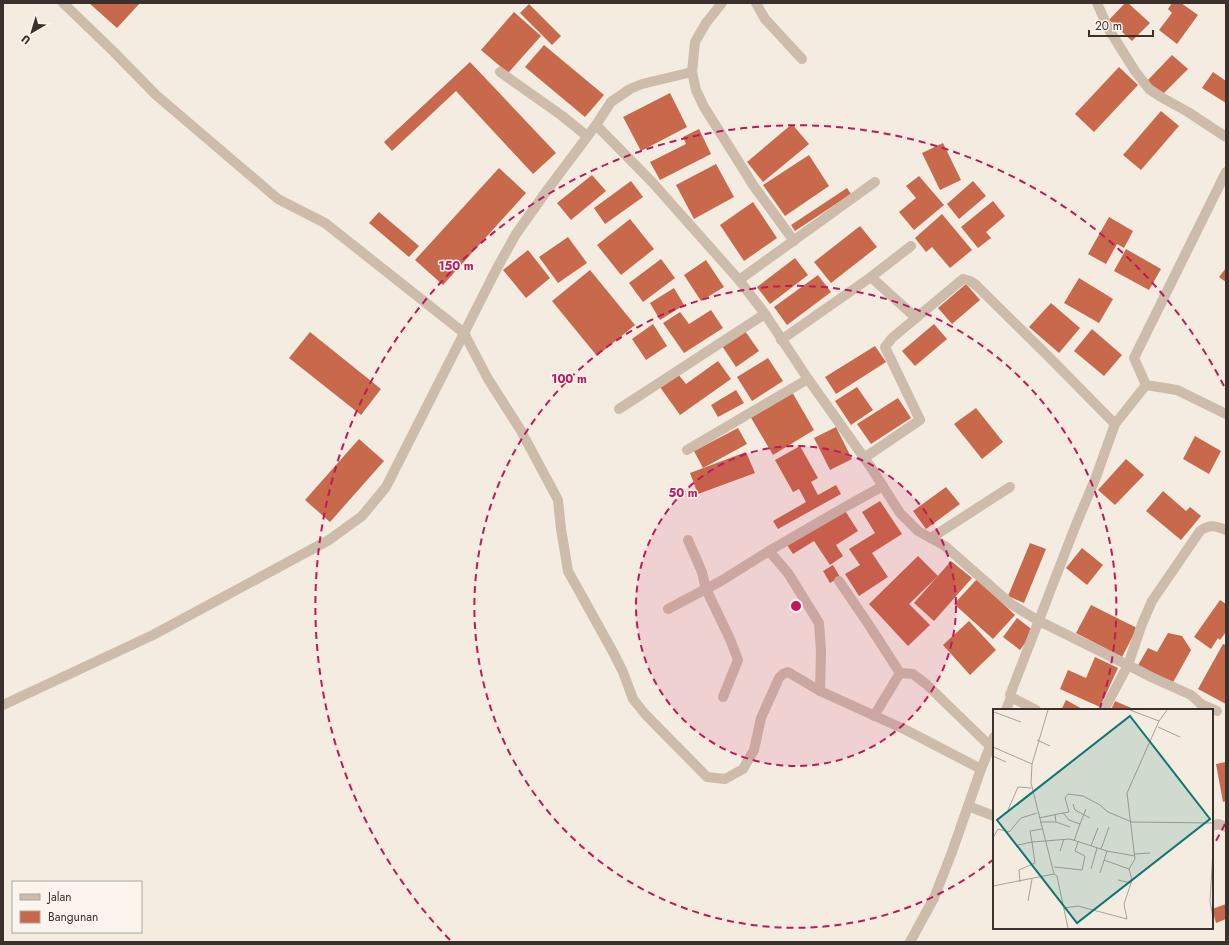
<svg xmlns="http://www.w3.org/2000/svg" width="1229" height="945" font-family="Jost,sans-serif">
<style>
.building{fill:#c8694b}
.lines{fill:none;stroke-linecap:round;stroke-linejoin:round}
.minor{stroke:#cdbbac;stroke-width:10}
.ring{fill:none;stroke:#c2185b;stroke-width:2;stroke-dasharray:7 5}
.inset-road{fill:none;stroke:#aaa098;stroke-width:1}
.view{fill:#0f766e;fill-opacity:0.15;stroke:#0f766e;stroke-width:2}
.inset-edge{fill:none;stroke:#3b302b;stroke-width:2}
.centre{fill:#c2185b;stroke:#fbf5ee;stroke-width:2}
.ring-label{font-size:12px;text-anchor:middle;font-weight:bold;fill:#c2185b;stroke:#fbf5ee;stroke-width:3;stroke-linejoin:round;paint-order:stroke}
</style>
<rect width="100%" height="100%" fill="#f4ebe1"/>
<g class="building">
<path d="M89,3h51l-23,25z"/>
<path d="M1125,3h3l22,20 -18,18 -23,-21z"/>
<path d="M1172,3h9l17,12 -21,29 -18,-14 13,-17 -4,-4z"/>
<path d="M529,4l32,32 -9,9 -32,-32z"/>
<path d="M514,12l27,24 -33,37 -27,-23z"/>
<path d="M544,45l60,50 -19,22 -60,-50z"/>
<path d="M1172,55l16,14 -26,26 -15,-14z"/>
<path d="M470,62l86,91 -23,21 -77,-83 -64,60 -8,-9z"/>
<path d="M1119,67l19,18 -44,47 -19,-18z"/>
<path d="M1213,72l13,9v22l-24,-15z"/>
<path d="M670,93l17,34 -46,24 -18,-34z"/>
<path d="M1161,111l18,15 -38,44 -18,-15z"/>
<path d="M792,124l17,20 -46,38 -16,-20z"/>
<path d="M699,129l12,25 -51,26 -10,-18 36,-18 -3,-7z"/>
<path d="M943,143l18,37 -21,10 -18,-37z"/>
<path d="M809,155l20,31 -44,30 -22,-31z"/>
<path d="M716,164l18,33 -40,22 -18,-34z"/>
<path d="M499,168l27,25 -83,92 -28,-25z"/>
<path d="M592,175l14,16 -35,29 -14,-17z"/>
<path d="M919,176l25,29 -30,25 -15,-18 17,-14 -10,-12z"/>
<path d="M631,181l12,16 -38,27 -11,-16z"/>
<path d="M973,181l13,15 -27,23 -12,-15z"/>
<path d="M847,188l4,6 -56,37 -4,-6z"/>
<path d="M993,201l12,15 -19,16 5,6 -13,10 -17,-21z"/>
<path d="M753,202l24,36 -33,23 -24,-36z"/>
<path d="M379,212l40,34 -10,11 -40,-34z"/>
<path d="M942,214l30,36 -22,18 -18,-21 -6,5 -11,-14z"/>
<path d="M1109,217l24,14 -9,17 -7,-4 -11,20 -18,-10z"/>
<path d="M630,219l24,30 -33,26 -24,-30z"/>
<path d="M860,226l17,21 -46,36 -17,-21z"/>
<path d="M568,237l19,26 -29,20 -19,-26z"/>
<path d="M1126,249l35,20 -12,21 -35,-19z"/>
<path d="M528,250l22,28 -24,20 -23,-28z"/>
<path d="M795,258l13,17 -38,29 -13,-17z"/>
<path d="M661,259l14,19 -32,24 -14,-19z"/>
<path d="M706,260l18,27 -23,14 -17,-26z"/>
<path d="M1226,268v14l-7,-5z"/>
<path d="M590,270l45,55 -38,31 -45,-55z"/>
<path d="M818,275l13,17 -44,33 -13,-18z"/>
<path d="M1079,278l34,21 -14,24 -35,-20z"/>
<path d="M966,284l14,16 -28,24 -14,-16z"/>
<path d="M674,288l10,17 -24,15 -10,-17z"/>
<path d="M1051,303l29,25 -21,25 -30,-26z"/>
<path d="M711,310l12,18 -39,25 -21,-30 17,-11 9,12z"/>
<path d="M653,324l14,22 -21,14 -14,-21z"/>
<path d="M934,324l13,15 -32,27 -13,-15z"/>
<path d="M1092,329l30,26 -18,21 -30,-25z"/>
<path d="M745,331l14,20 -23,16 -14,-21z"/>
<path d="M310,332l71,57 -20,26 -72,-57z"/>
<path d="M875,346l11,16 -50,32 -11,-17z"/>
<path d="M768,358l15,23 -31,20 -15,-24z"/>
<path d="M718,361l13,18 -51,36 -20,-28 18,-13 8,10z"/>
<path d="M857,387l16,23 -22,15 -16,-24z"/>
<path d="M736,390l8,13 -26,14 -7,-12z"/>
<path d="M792,392l22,38 -41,25 -23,-39z"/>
<path d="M898,398l13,20 -40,26 -14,-20z"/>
<path d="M976,408l27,34 -21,17 -28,-35z"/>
<path d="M836,427l16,32 -22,11 -16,-32z"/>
<path d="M738,428l9,16 -44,24 -9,-17z"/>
<path d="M1195,436l26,15 -12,23 -26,-15z"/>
<path d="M359,439l25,22 -54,61 -25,-22z"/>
<path d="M800,446l18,32 -7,4 7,13 18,-10 5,9 -63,35 -5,-8 33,-19 -7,-13 -6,3 -18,-32z"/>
<path d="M746,452l9,21 -57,21 -8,-21z"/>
<path d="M1126,459l18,16 -29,30 -17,-15z"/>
<path d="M946,487l14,17 -34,25 -13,-18z"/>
<path d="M1163,491l23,20 4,-4 11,9 -20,24 -35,-29z"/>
<path d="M880,501l22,33 -30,19 16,24 -29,19 -14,-22 15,-9 -11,-16 26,-16 -13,-21z"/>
<path d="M844,509l14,22 -22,14 7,11 -13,9 -16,-24 -21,13 -6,-9z"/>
<path d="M1030,543l16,6 -22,54 -16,-7z"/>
<path d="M1082,548l21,17 -16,20 -21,-17z"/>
<path d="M918,556l20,20 -29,28 21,21 -22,21 -39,-42z"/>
<path d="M951,561l21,17 -38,43 -20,-18z"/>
<path d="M833,565l7,12 -10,6 -7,-12z"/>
<path d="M977,579l38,36 -22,24 -39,-35z"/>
<path d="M1220,600l6,4v28l-6,8 -2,-2 -7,11 -17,-12z"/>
<path d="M1091,605l46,23 -15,29 -46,-24z"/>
<path d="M1017,618l17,13 -14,19 -17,-13z"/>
<path d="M969,621l27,29 -26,25 -27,-30z"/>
<path d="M1168,633l14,3 9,14 -20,36 -34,-19 11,-19 9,4z"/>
<path d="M1223,644l3,1v59l-28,-15z"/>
<path d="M1095,657l23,11 -18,39 -40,-18 8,-19 18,8z"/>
<path d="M1066,700l18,10h-23z"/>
<path d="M1115,701l21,9h-25z"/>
<path d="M1226,762v39l-3,1 -7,-38z"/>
<path d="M1226,904v15l-10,4 -4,-14z"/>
</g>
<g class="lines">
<g class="minor">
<path d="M63,3l50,48 43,44 122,104 47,24 139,110 24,46 32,50 38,71 3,29 7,42 45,81 10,20 10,27 12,15 62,63 18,2 18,-10 11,-19 7,-32 18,-40 4,-4 5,-2 32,19"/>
<path d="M756,3l9,16 37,40"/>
<path d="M1097,3l11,25 27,43 14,18 12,8 27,15 38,25"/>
<path d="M500,72l61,43 26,21"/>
<path d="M692,72l4,18 8,17 36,57 13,21 41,56"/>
<path d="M596,125l56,57 87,98 26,34 43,65 62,87 30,47 18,18 27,15 66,58 28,17 89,44 14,-41 10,-23 48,-70c10,-7 15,-5 26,-1"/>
<path d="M871,277l45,41"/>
<path d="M739,280l136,-98"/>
<path d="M781,340l90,-63 40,-31"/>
<path d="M1146,385l-12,-27 92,-186"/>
<path d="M619,409l146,-95"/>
<path d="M687,450l121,-71"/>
<path d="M864,458l56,-38 -35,-73 7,-9 71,-59 7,2 6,4 71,70 68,69"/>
<path d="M931,538l79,-51"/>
<path d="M688,540l14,32 4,17 24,50 8,21 -15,37"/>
<path d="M769,551l76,-44 38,-21"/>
<path d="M839,581l28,41 33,51 -26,43"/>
<path d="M668,609l53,-28 48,-30 19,22 31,50 2,28 -1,40 86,39 75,39"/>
<path d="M900,673l13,1 13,10 64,62"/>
<path d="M1011,697l25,13"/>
<path d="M3,705l150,-70 176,-95 33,-24 24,-29 110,-217 20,-36 32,-45 48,-64 15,-23 19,-13 12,-5 50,-12 3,-30 11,-19 16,-20"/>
<path d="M1006,710l5,-13 -1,-2 65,-168 21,-50 19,-53 31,-39 31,5 49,24"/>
<path d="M1104,710l24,-45 23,12 40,18 10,9 16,7"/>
<path d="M968,806l26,10"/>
<path d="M1212,826l6,-2 8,3"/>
<path d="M910,942l24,-44 18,-46 29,-83 13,-32"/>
</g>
</g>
<circle cx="796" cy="606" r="160" fill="#c2185b" fill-opacity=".12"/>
<g class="ring">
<circle cx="796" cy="606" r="160"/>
<path d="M994 859A321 321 0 1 1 1100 708"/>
<path d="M1225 824A481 481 0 0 1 1213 846M450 940A481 481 0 1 1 1225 388"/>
</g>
<g transform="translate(993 709)">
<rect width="220" height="220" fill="#f4ebe1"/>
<path class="inset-road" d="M137,1l29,11M1,3l27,10M165,18l22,10M44,31l13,6M0,38l39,17M0,47l13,6M80,95l2,6 15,8M15,101l10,-23 13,1M70,104l6,-1 -4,-14 3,-4 15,2 17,9 8,7 24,10 81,1M62,106l1,7 14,5M46,109l24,-5 6,7 11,4 6,-15M47,113h16M0,129l5,-9 11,3 12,-14 16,-5M81,132l6,-17M25,136l14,-3 -2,-11 12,-2M98,137l7,-18M108,140l8,-22M67,142l4,-12M220,142l-3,50 3,17M142,145l15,-1M111,151l25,9M61,158l28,3 3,-14 -10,-5 3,-9M98,160l6,-21M107,164l7,-22M61,165l3,2 11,52M125,171l13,3M27,173l-1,-12 16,-7 -3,-21 38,-3 37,12 28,5M0,177l61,-12 -23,-91 1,-19 16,-54M35,192l4,-22M71,199l14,-2 49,13 -3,-15 8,-24 -3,-11 6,-10 -8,-66 32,-72 8,-11"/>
<path class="view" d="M137,7l80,103 -133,104 -80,-103z"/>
<rect width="220" height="220" class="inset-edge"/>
</g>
<circle cx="796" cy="606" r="6" class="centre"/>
<g class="ring-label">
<text x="456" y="270">150 m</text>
<text x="569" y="383">100 m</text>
<text x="683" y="497">50 m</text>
</g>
<rect width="1229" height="945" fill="none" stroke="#3b302b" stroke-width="8"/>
<rect x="12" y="881" width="130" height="52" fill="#fbf5ee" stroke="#aea6a0"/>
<rect x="20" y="894" width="20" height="6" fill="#cdbbac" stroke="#aea6a0"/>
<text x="48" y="901" font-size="12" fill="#3b302b">Jalan</text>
<rect x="20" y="911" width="20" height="12" fill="#c8694b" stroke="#aea6a0"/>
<text x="48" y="921" font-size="12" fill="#3b302b">Bangunan</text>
<g transform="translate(32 32) rotate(218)" stroke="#fbf5ee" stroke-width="3" paint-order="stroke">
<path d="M0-3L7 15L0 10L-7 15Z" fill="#3b302b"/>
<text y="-6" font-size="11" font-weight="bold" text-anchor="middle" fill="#3b302b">U</text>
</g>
<path d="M1089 30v6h64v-6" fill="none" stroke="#3b302b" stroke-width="2"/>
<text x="1095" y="30" font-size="12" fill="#3b302b" stroke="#fbf5ee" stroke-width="3" paint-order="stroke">20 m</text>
</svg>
